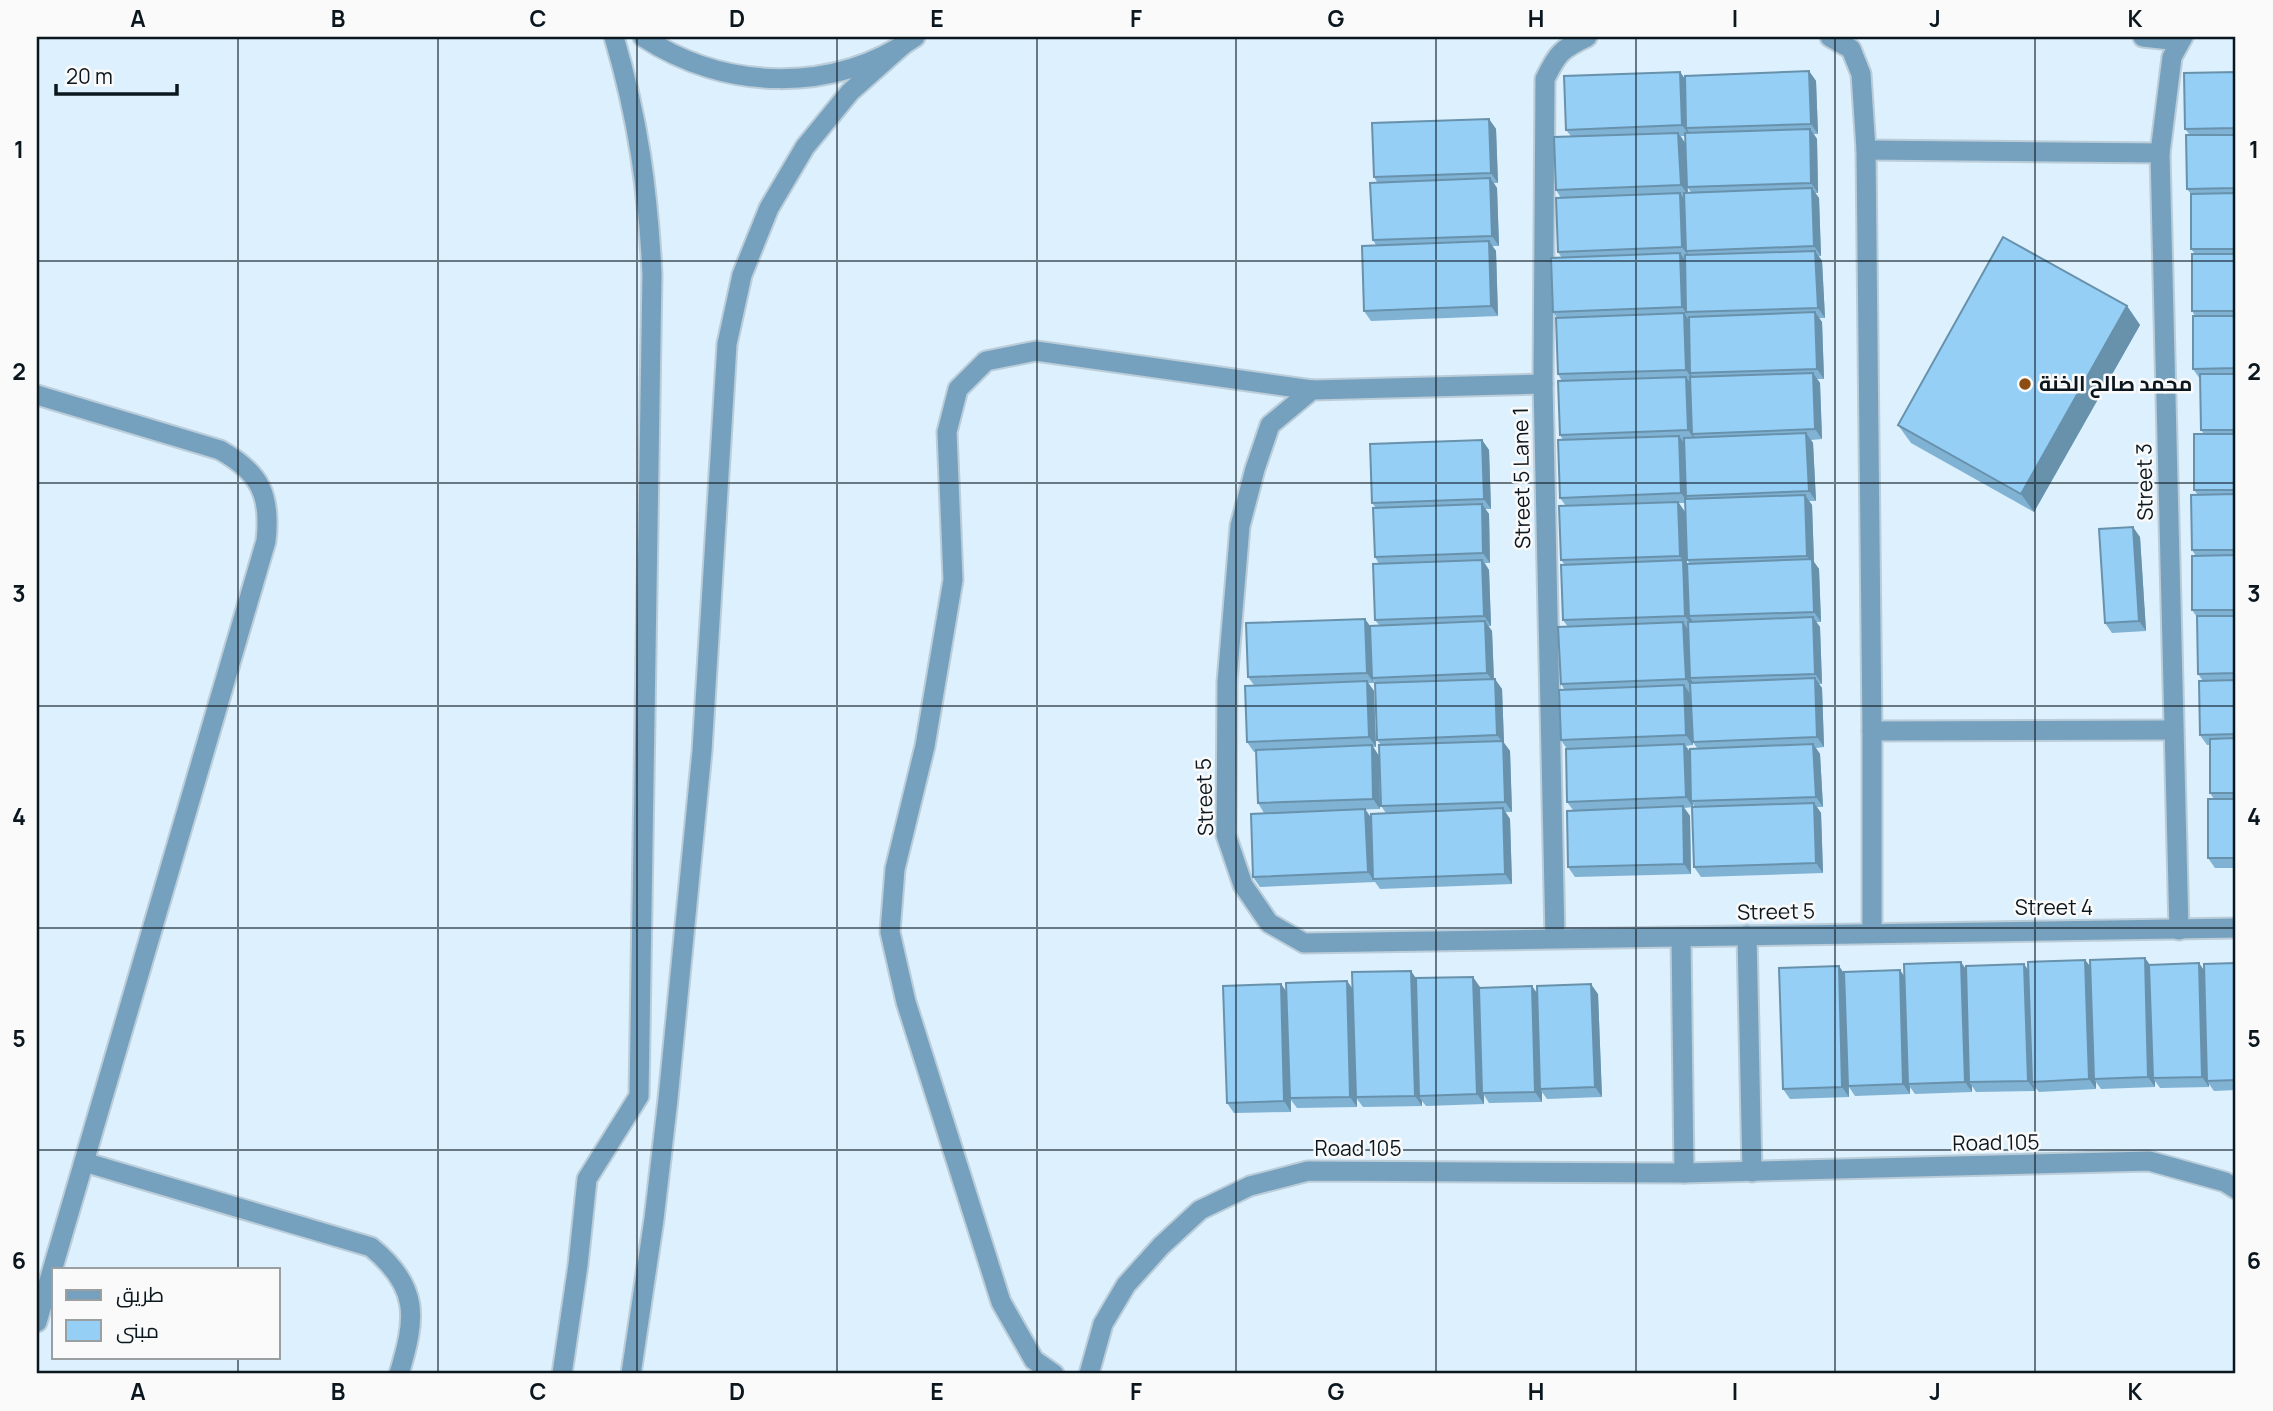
<svg xmlns="http://www.w3.org/2000/svg" width="2273" height="1411" font-family="Manrope,Cairo,sans-serif">
<style>
.lines{fill:none;stroke-linecap:round;stroke-linejoin:round}
.service-casing{stroke:#bbcdd9;stroke-width:23}
.minor-casing{stroke:#bbcdd9;stroke-width:23}
.tertiary-casing{stroke:#bbcdd9;stroke-width:23}
.service{stroke:#76a1be;stroke-width:19}
.minor{stroke:#76a1be;stroke-width:19}
.tertiary{stroke:#76a1be;stroke-width:19}
.wall{fill:#80b2d4;fill-rule:evenodd}
.shaded-wall{fill:#6891ac}
.building{fill:#95cff6;stroke:#6891ac;stroke-width:2}
.grid{fill:none;stroke:#0b171f;stroke-width:2;stroke-opacity:0.55}
.poi-dot{fill:#8b4d11;stroke:#fafafa;stroke-width:2.5}
.labels{text-anchor:middle;stroke-width:5;stroke-linejoin:round;paint-order:stroke}
.poi-label{font-size:21px;font-weight:bold;fill:#0b171f;stroke:#fafafa;text-anchor:start}
.street-label{font-size:21px;fill:#0b171f;stroke:#fafafa}
.neatline{fill:none;stroke:#0b171f;stroke-width:2.5}
.grid-label{font-size:23px;text-anchor:middle;font-weight:bold;fill:#0b171f}
</style>
<rect width="100%" height="100%" fill="#dcf0fd"/>
<g class="lines">
<defs>
<path id="service" d="M2143,37l36,4"/>
<g id="minor">
<path d="M1830,37l21,12 10,25 5,76 6,581v201"/>
<path d="M1866,150l294,3"/>
<path d="M1543,384l-231,6 -42,35 -15,44 -15,57 -13,156 -1,153 17,50 26,38 35,20 932,-15"/>
<path d="M37,395l183,55c41,23 51,46 46,91l-229,781"/>
<path d="M1872,731l301,-1"/>
<path d="M2179,930l-19,-777 12,-96 11,-20"/>
<path d="M1747,935l5,237"/>
<path d="M1681,937l3,236"/>
<path d="M1555,938l-12,-554 2,-305c12,-25 16,-30 42,-42"/>
<path d="M84,1162l287,85c49,40 45,71 28,127"/>
<path d="M1054,1374l-20,-14 -33,-58 -95,-300 -16,-70 5,-63 30,-123 28,-166 -6,-148 11,-43 28,-28 50,-10 276,39"/>
<path d="M1089,1374l14,-50 23,-39 35,-39 39,-36 50,-24 58,-15 376,2 465,-12 76,21 11,7"/>
</g>
<g id="tertiary">
<path d="M643,37c82,54 191,57 272,0"/>
<path d="M562,1374l16,-109 9,-86 52,-83 13,-822c-4,-84 -14,-156 -38,-237"/>
<path d="M631,1374l23,-155 14,-120 34,-348 25,-407 15,-69 27,-67 36,-61 45,-55 53,-47"/>
</g>
</defs>
<use href="#service" class="service-casing"/>
<use href="#minor" class="minor-casing"/>
<use href="#tertiary" class="tertiary-casing"/>
<use href="#service" class="service"/>
<use href="#minor" class="minor"/>
<use href="#tertiary" class="tertiary"/>
</g>
<g class="wall">
<path d="M1809,71l7,10 2,53h-4l3,5 1,54h-3l4,5 2,58h-2l3,5 3,57h-6l3,4 2,57h-7l3,4 2,56 -11,1 2,3 3,58h-7l3,4 2,57 5,7 2,53h-5l4,5 2,57h-3l3,4 2,59 -8,1 4,6 3,53h-6l4,6 2,60 -122,4 -7,-10 1,-60 -2,-3v3l-9,1 6,8 1,58 -116,3 -7,-10 5,-57 -6,-8v-53l-6,-9 3,-51 -3,-5 7,-57 -5,-7 2,-55 -4,-5 5,-54 -6,-8 3,-58 -3,-5 2,-54 -4,-7 -1,-56 -4,-6 9,-54 -4,-6 3,-54 -5,-8 15,-54 -5,-6 114,-58 5,7zM1681,136h4l2,51 4,5 -3,1 -3,-50zM1679,503h6l2,57 3,4 -2,3 -1,-1 -2,-54zM1693,742l4,6 -7,3 -4,-5 7,-1z"/>
<path d="M2236,72v796h-21l-7,-10 6,-59 -4,-6v-48h-3l-7,-10 3,-54 -5,-7 -1,-57 -5,-7 4,-54 -4,-6 6,-55 -4,-5 10,-56 -3,-4 -1,-51 -7,-10 2,-53 -3,-5 3,-57 -4,-5v-55l-4,-5 3,-54 -5,-6z"/>
<path d="M1489,119l7,10 2,54h-4l3,5 2,58h-7l4,5 2,65 -127,5 -7,-10 12,-66 -3,-5 4,-58 -3,-5z"/>
<path d="M2127,306l13,19 -106,187 -123,-69 -13,-18z"/>
<path d="M1482,440l7,10 2,59h-6l4,5 1,49h-5l4,7 2,56h-3l4,5 2,48 8,10 2,54 6,8 2,61h-7l5,7 2,65 -132,5 -5,-7 -115,5 -7,-10 11,-64 -6,-10 -2,-51h-2l-7,-10 7,-57 -6,-8 117,-58 5,7 9,-1 -4,-5 4,-56 -4,-7 1,-49 -4,-5zM1374,680l1,3 2,57 4,5v61l5,7 -15,4 -6,-8 -22,1 37,-1 -1,-53 -6,-9h3l-2,-56 -6,-8h6z"/>
<path d="M2140,537l6,94 -34,2 -7,-10z"/>
<path d="M2145,958l5,7 54,6 32,-8v127l-22,1 -5,-7v3l-49,1 -5,-7v6l-54,2 -5,-7v7l-57,3 -5,-6 1,5 -59,1 -4,-6v6l-57,2 -5,-7v7l-55,2 -6,-9v10l-59,2 -7,-10 61,-115 60,2 62,-7h62l57,-9 6,7z"/>
<path d="M1416,978l64,9 57,5 61,2 4,103 -55,2 -5,-7v10l-53,1 -5,-8v9l-58,2 -4,-5v5l-59,1 -6,-8v8l-60,1 -6,-8v12l-57,1 -7,-10 54,-119 6,9 60,-12 5,7z"/>
</g>
<g class="shaded-wall">
<path d="M1809,71l7,10 2,53 -7,-10z"/>
<path d="M1680,72l7,10 -1,46 3,4v3l-7,-10z"/>
<path d="M1489,119l7,10 2,54 -7,-10z"/>
<path d="M1810,129l7,10 1,54 -7,-10z"/>
<path d="M1678,133l7,10 3,52 -7,-10z"/>
<path d="M1490,178l7,10 2,58 -7,-10z"/>
<path d="M1812,188l7,10 2,58 -7,-10z"/>
<path d="M1680,193l7,10 -1,48 3,4v2l-7,-10z"/>
<path d="M1489,241l7,10 2,65 -7,-10z"/>
<path d="M1815,251l7,10 3,57 -7,-10z"/>
<path d="M1680,253l7,10 -1,49 3,5 -7,-10z"/>
<path d="M2127,306l13,19 -106,187 -13,-18z"/>
<path d="M1815,312l7,10 2,57 -7,-10z"/>
<path d="M1684,313l7,10 -1,50 3,4v3l-7,-10z"/>
<path d="M1813,373l7,10 2,56 -7,-10z"/>
<path d="M1686,377l7,10 -1,47 3,3v3l-7,-10z"/>
<path d="M1806,433l7,10 3,58 -7,-10z"/>
<path d="M1679,436l7,10v50l1,1 1,6 -7,-10z"/>
<path d="M1482,440l7,10 2,59 -7,-10z"/>
<path d="M1805,495l7,10 2,57 5,7 2,53 -7,-10 -2,-50 -5,-6z"/>
<path d="M1678,502l7,10 2,54 3,4 -1,46 3,4v6l-7,-10 -2,-55 -3,-5z"/>
<path d="M1482,504l7,10 1,49 -7,-10z"/>
<path d="M2133,527l7,10 6,94 -7,-10z"/>
<path d="M1482,560l7,10 2,56 -7,-10z"/>
<path d="M1813,617l7,10 2,57 -7,-10z"/>
<path d="M1365,619l7,10v49l2,5 -7,-10z"/>
<path d="M1485,621l7,10 2,52 -7,-10z"/>
<path d="M1683,622l7,11v45l2,3 1,8 -7,-10z"/>
<path d="M1815,678l7,10 2,59 -7,-10z"/>
<path d="M1495,679l7,10 2,54 6,8 2,61 -7,-10 -1,-58 -7,-9z"/>
<path d="M1367,681l7,10 2,56 -7,-10z"/>
<path d="M1684,685l7,10 2,50 -7,-10z"/>
<path d="M1684,744l7,10v47l2,3v3l-7,-10z"/>
<path d="M1813,744l7,10 3,53 -7,-10z"/>
<path d="M1372,745l7,11 1,53 -7,-10z"/>
<path d="M1814,803l7,10 2,60 -7,-10z"/>
<path d="M1683,806l7,10 1,58 -7,-10z"/>
<path d="M1503,808l7,11 2,65 -7,-10z"/>
<path d="M1365,809l7,11 1,59 2,3 -7,-10z"/>
<path d="M2145,958l7,10 1,110 2,3v6l-7,-10z"/>
<path d="M2085,960l8,10 1,109 2,3v7l-7,-10z"/>
<path d="M1961,962l7,10 1,110 3,4v6l-7,-10z"/>
<path d="M2199,963l7,10 1,108 2,3v3l-7,-10z"/>
<path d="M2024,964l7,10 1,108 2,4 1,5 -7,-10z"/>
<path d="M1839,966l7,10 3,121 -7,-10z"/>
<path d="M1900,970l7,10 1,104 2,3v7l-7,-10z"/>
<path d="M1411,971l7,10 1,115 3,5v5l-7,-10z"/>
<path d="M1473,977l7,10 4,106h-2l2,2v9l-7,-10z"/>
<path d="M1347,981l7,10 3,116 -7,-10z"/>
<path d="M1281,984l7,10 3,118 -7,-11z"/>
<path d="M1591,984l7,10 4,103 -7,-10z"/>
<path d="M1532,986l7,10 1,93 2,3v10l-7,-10z"/>
</g>
<g class="building">
<path d="M1809,71l2,53 -125,4 -1,-52z"/>
<path d="M1680,72l2,53 -116,5 -2,-54z"/>
<path d="M2236,72v56l-51,1 -1,-56z"/>
<path d="M1489,119l2,54 -117,4 -2,-54z"/>
<path d="M1810,129l1,54 -124,4 -2,-54z"/>
<path d="M1678,133l3,52 -125,5 -2,-53z"/>
<path d="M2186,135h50v53l-49,1z"/>
<path d="M1490,178l2,58 -119,4 -3,-57z"/>
<path d="M1812,188l2,58 -128,5 -2,-58z"/>
<path d="M1680,193l2,54 -124,5 -2,-54z"/>
<path d="M2236,193v56h-45v-55z"/>
<path d="M2003,237l124,69 -106,188 -123,-69z"/>
<path d="M1489,241l2,65 -127,5 -2,-65z"/>
<path d="M1815,251l3,57 -132,4 -1,-57z"/>
<path d="M1680,253l2,54 -129,5 -2,-54z"/>
<rect x="2192" y="254" width="44" height="57"/>
<path d="M1815,312l2,57 -127,4 -1,-56z"/>
<path d="M1684,313l2,57 -128,4 -2,-56z"/>
<path d="M2193,316h43v52l-43,1z"/>
<path d="M1813,373l2,56 -123,5 -2,-57z"/>
<path d="M2200,374h36v56h-35z"/>
<path d="M1686,377l2,53 -128,5 -2,-54z"/>
<path d="M1806,433l3,58 -123,5 -2,-58z"/>
<rect x="2194" y="434" width="42" height="56"/>
<path d="M1679,436l2,57 -121,5 -2,-58z"/>
<path d="M1482,440l2,59 -112,4 -2,-59z"/>
<path d="M2236,494v56h-44l-1,-55z"/>
<path d="M1805,495l2,61 -120,4 -2,-61z"/>
<path d="M1678,502l2,54 -119,4 -2,-54z"/>
<path d="M1482,504l1,49 -108,4 -2,-49z"/>
<path d="M2133,527l6,94 -34,2 -6,-94z"/>
<path d="M2236,555v55h-44v-54z"/>
<path d="M1812,559l2,53 -125,4 -2,-52z"/>
<path d="M1482,560l2,56 -109,4 -2,-56z"/>
<path d="M1683,560l2,56 -122,4 -2,-55z"/>
<path d="M2197,616h39v57l-38,1z"/>
<path d="M1813,617l2,57 -125,4 -2,-56z"/>
<path d="M1365,619l2,54 -119,4 -2,-54z"/>
<path d="M1485,621l2,52 -115,5 -2,-52z"/>
<path d="M1683,622l3,57 -125,5 -3,-57z"/>
<path d="M1815,678l2,59 -124,5 -3,-59z"/>
<path d="M1495,679l2,56 -120,5 -2,-57z"/>
<path d="M2236,680v54l-36,1 -1,-54z"/>
<path d="M1367,681l2,56 -122,5 -2,-56z"/>
<path d="M1684,685l2,50 -125,5 -2,-50z"/>
<path d="M2236,738v55h-26v-54z"/>
<path d="M1503,741l2,61 -124,4 -2,-61z"/>
<path d="M1684,744l2,53 -119,5 -1,-53z"/>
<path d="M1813,744l3,53 -125,4 -1,-52z"/>
<path d="M1372,745l1,54 -115,4 -2,-53z"/>
<rect x="2208" y="799" width="28" height="59"/>
<path d="M1814,803l2,60 -122,4 -2,-60z"/>
<path d="M1683,806l1,58 -116,3 -1,-56z"/>
<path d="M1503,808l2,66 -132,5 -2,-65z"/>
<path d="M1365,809l3,63 -115,5 -2,-63z"/>
<path d="M2145,958l3,119 -54,2 -4,-119z"/>
<path d="M2085,960l4,119 -57,3 -4,-120z"/>
<path d="M1961,962l4,120 -57,2 -4,-120z"/>
<path d="M2199,963l3,114 -49,1 -4,-113z"/>
<path d="M2236,963v117l-29,1 -3,-117z"/>
<path d="M2024,964l4,117 -59,1 -3,-116z"/>
<path d="M1839,966l3,121 -59,2 -4,-121z"/>
<path d="M1900,970l3,114 -55,2 -4,-114z"/>
<path d="M1411,971l4,125 -59,1 -4,-125z"/>
<path d="M1473,977l4,117 -58,2 -3,-118z"/>
<path d="M1347,981l3,116 -60,1 -4,-115z"/>
<path d="M1281,984l3,117 -57,2 -4,-117z"/>
<path d="M1591,984l4,103 -55,2 -3,-103z"/>
<path d="M1532,986l3,106 -53,1 -3,-105z"/>
</g>
<path class="grid" d="M238,37v1232M438,37v1337M637,37v1337M837,37v1337M1037,37v1337M1236,37v1337M1436,37v1337M1636,37v1337M1835,37v1337M2035,37v1337M37,261h2199M37,483h2199M37,706h2199M37,928h2199M37,1150h2199M238,1357v17"/>
<circle class="poi-dot" cx="2025" cy="384" r="7"/>
<g class="labels">
<g class="poi-label">
<text x="2039" y="391">محمد صالح الخنة</text>
</g>
<g class="street-label">
<text transform="translate(1522 478) rotate(-91)" y="7">Street 5 Lane 1</text>
<text transform="translate(2145 482) rotate(-91)" y="7">Street 3</text>
<text transform="translate(1205 797) rotate(-92)" y="7">Street 5</text>
<text x="2054" y="915">Street 4</text>
<text transform="translate(1776 912) rotate(-1)" y="7">Street 5</text>
<text transform="translate(1996 1143) rotate(-1)" y="7">Road 105</text>
<text x="1358" y="1156">Road 105</text>
</g>
</g>
<rect width="2273" height="1411" fill="none" stroke="#fafafa" stroke-width="77"/>
<rect x="52" y="1268" width="228" height="91" fill="#fafafa" stroke="#9a9fa2" stroke-width="2"/>
<rect x="66" y="1290" width="35" height="10" fill="#76a1be" stroke="#9a9fa2" stroke-width="2"/>
<text x="116" y="1302" font-size="21" fill="#0b171f">طريق</text>
<rect x="66" y="1320" width="35" height="21" fill="#95cff6" stroke="#9a9fa2" stroke-width="2"/>
<text x="116" y="1338" font-size="21" fill="#0b171f">مبنى</text>
<path d="M56 84v10h121v-10" fill="none" stroke="#0b171f" stroke-width="3.5"/>
<text x="66" y="84" font-size="21" fill="#0b171f" stroke="#fafafa" stroke-width="5" paint-order="stroke">20 m</text>
<rect x="38" y="38" width="2196" height="1334" class="neatline"/>
<g class="grid-label">
<text x="138" y="27">A</text>
<text x="338" y="27">B</text>
<text x="538" y="27">C</text>
<text x="737" y="27">D</text>
<text x="937" y="27">E</text>
<text x="1136" y="27">F</text>
<text x="1336" y="27">G</text>
<text x="1536" y="27">H</text>
<text x="1735" y="27">I</text>
<text x="1935" y="27">J</text>
<text x="2135" y="27">K</text>
<text x="19" y="158">1</text>
<text x="2254" y="158">1</text>
<text x="19" y="380">2</text>
<text x="2254" y="380">2</text>
<text x="19" y="602">3</text>
<text x="2254" y="602">3</text>
<text x="19" y="825">4</text>
<text x="2254" y="825">4</text>
<text x="19" y="1047">5</text>
<text x="2254" y="1047">5</text>
<text x="19" y="1269">6</text>
<text x="2254" y="1269">6</text>
<text x="138" y="1400">A</text>
<text x="338" y="1400">B</text>
<text x="538" y="1400">C</text>
<text x="737" y="1400">D</text>
<text x="937" y="1400">E</text>
<text x="1136" y="1400">F</text>
<text x="1336" y="1400">G</text>
<text x="1536" y="1400">H</text>
<text x="1735" y="1400">I</text>
<text x="1935" y="1400">J</text>
<text x="2135" y="1400">K</text>
</g>
</svg>
